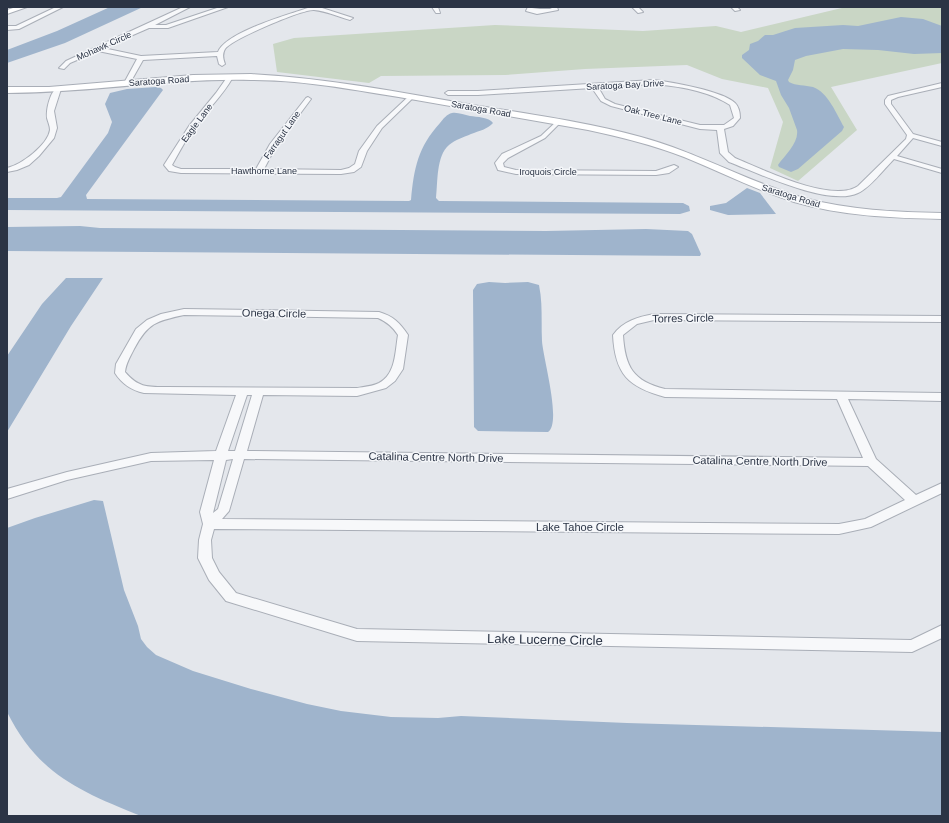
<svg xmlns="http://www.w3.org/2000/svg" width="949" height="823" font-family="Arial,sans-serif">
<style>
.green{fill:#c9d6c5}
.water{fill:#9fb4cc}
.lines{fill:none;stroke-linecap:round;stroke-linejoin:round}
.street-casing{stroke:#a9aeb7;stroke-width:2}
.secondary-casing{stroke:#a9aeb7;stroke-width:2}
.street{fill:#f7f8fa;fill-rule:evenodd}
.secondary{fill:#fff;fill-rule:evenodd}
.labels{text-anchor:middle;stroke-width:3;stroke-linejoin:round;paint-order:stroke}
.far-street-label{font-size:9px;fill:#2b3445;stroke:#f4f6f9}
.street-label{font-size:11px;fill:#2b3445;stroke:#f4f6f9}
.near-street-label{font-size:13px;fill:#2b3445;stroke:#f4f6f9}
</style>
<rect width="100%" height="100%" fill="#e4e7ec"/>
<path class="green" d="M846,7h96v56l-111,24 26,43 -59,51 -28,-13 13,-46 -15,-34 -46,-9 -35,-14 -102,4 -80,6 -124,1 -12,7 -92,-11 -4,-28 21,-6 201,-13 148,6 73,-5 25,6z"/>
<g class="water">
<path d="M110,7h33l-78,36 -58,20v-13l50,-19z"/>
<path d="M901,17l22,2 19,7v27l-28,1 -36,-4 -35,-1 -37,7 -11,4 -2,10 -5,10 1,2c7,4 16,3 24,5 15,5 24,28 31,40l-2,4 -44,38 -7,3 -12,-5 -1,-2c7,-10 21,-22 19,-35l-8,-22 -8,-13 -5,-14 -16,-6 -18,-17v-3l7,-5 1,-6 8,-3 7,-6h8l22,-7 48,-3 15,1z"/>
<path d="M156,87l5,1 2,2 -77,105 1,4 322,2 2,-1c3,-32 7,-53 29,-77 3,-4 7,-9 12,-10 6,-1 12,2 18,3 7,1 19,1 23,7 -5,6 -14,8 -22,11 -7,3 -16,6 -22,11 -13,11 -11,37 -13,53l3,3 244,2 6,3 1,5 -10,3 -673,-4v-12h50l4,-1 47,-64 4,-11 -7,-18 5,-11 17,-4z"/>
<path d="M747,188l13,5 16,21 -48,1 -18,-5v-4l16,-3z"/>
<path d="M80,226l20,2 446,3 100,-2 42,2 4,3 9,20 -1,2 -693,-5v-24z"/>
<path d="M66,278h37l-32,48 -64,106v-76l35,-52z"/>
<path d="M489,282l16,1 23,-1 11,3c4,19 2,37 3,56 1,17 20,82 6,91l-70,-1 -4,-4 -1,-137 4,-6z"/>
<path d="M94,500l9,1 21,89 14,36 3,13 6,8 9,8 37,16 58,18 56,15 34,7 50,6 47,1 23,-2 166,7 315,9v84h-801c-62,-25 -103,-42 -134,-104v-184l28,-10z"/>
</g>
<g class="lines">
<defs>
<g id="street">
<path d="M56,7h7l-44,22 -12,1v-4h9z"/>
<path d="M183,7h7l-35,18h11l54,-18h8l-60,21h-19l-46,20 38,8 77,-4c8,-20 72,-38 93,-45h8l34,11 -3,2c-11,-3 -24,-9 -36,-10 -11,-1 -82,29 -89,39 -3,5 -2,10 0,15l-3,2 -3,-2 -2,-8 -74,4 -13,23 -3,2 -3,-2 13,-24 -39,-8 -28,12 -6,6 -5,-1 7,-7z"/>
<path d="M432,7h6l2,6h-4z"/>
<path d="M528,7h20l-16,2h20l-4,-2h9l1,3 -21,4 -11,-3z"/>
<path d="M632,7h6l5,5 -5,1z"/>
<path d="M731,7h6l3,3 -5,1z"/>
<path d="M230,75l3,2c-10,18 -24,31 -36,47 -10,13 -17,27 -25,41l3,2 6,2h75l14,-25 36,-46 2,-1 3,2 -35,47 -12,23 77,1 8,-2 6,-4 4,-13 18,-25 32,-30 5,1 -32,31 -15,23 -6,16 -7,5 -13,2 -160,-1 -12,-2 -5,-6 25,-39 27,-33 12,-17z"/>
<path d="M653,80c18,2 70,11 82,23 4,4 5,10 5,15l-7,8 -9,3 4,23 7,6c27,11 97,46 123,28l48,-47 1,-4 -22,-31v-4l3,-4 54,-13v4l-44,10 -7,3v4l22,30 29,8v4l-29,-8 -16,18 45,13v4l-48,-14c-10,10 -24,29 -36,34 -29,14 -100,-20 -129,-31l-9,-9 -3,-23 -17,-1 -89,-23 -10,-5 -9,-13 -114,7h-30l-3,-2 3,-2h30zM653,84c25,2 56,7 77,21l4,13 -10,7h-24l-85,-21 -10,-5 -7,-12z"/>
<path d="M58,87l3,2 -7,22 3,17 -3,10 -15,18 -10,9 -12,5 -10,2v-4c14,-3 41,-23 43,-38 0,-4 -2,-8 -3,-12 -1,-8 3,-27 11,-31z"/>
<path d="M558,120l3,2 -16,16 -37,20 -5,5 1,4 12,3 140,1 18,-6 4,2 -9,6 -13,2 -140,-1 -18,-4 -3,-7 7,-9 39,-18z"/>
<path d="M184,309l195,3c14,4 21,11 29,23l-5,34 -8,12 -9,7 -29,8 -94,-1 -16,56 616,7 -26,-59 -172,-2c-37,-10 -50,-23 -52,-62 10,-14 25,-18 41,-21l288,2v6l-288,-2 -17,4 -14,11c2,32 10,46 42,54l277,4v8l-94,-2 28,60 40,36 26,-12v10l-71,34 -32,7 -625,-5 -3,11 1,18 7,14 17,21 121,36 554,11 31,-15v13l-30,14 -555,-11 -131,-40 -17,-21 -11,-22 1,-18 4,-16 -3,-12 14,-52 -63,1 -84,19 -60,19v-10l60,-17 84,-19 65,-2 20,-56 -92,-2c-13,-3 -22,-9 -29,-20l1,-9 20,-35 11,-9 14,-6zM184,315l194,3c9,4 15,9 20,17 -3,17 -2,39 -19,48 -6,3 -15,4 -22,5l-192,-1c-19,0 -27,0 -40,-15 1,-9 5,-15 9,-23 14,-26 22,-28 50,-34zM247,395h5l-17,56h-7zM233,459l-15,50 -5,4 13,-53zM244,459l624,7 37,34 -40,19 -26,5 -617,-5 7,-8z"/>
</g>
<g id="secondary">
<path d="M16,7h11l-20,7v-4z"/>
<path d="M251,74c75,4 148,18 222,31 56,9 113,17 168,32 56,15 107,45 163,61 45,12 92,14 138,15v6c-50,-1 -100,-3 -148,-17 -38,-12 -73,-30 -110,-45 -31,-12 -63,-20 -96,-27 -57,-10 -115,-20 -172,-30 -55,-9 -110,-20 -165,-20 -82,-2 -162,13 -244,13v-6h42l144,-12z"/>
</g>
</defs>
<use href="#street" class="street-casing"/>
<use href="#secondary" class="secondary-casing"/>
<use href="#street" class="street"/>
<use href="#secondary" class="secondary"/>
</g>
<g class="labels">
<g class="far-street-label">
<text transform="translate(104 46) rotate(-24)" y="3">Mohawk Circle</text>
<text transform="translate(159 81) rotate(-4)" y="3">Saratoga Road</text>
<text transform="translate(625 85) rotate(-3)" y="3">Saratoga Bay Drive</text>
<text transform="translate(481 109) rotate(10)" y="3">Saratoga Road</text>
<text transform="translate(653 115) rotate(14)" y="3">Oak Tree Lane</text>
<text transform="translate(197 123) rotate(-53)" y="3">Eagle Lane</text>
<text transform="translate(282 135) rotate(-55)" y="3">Farragut Lane</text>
<text x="264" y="174">Hawthorne Lane</text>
<text x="548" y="175">Iroquois Circle</text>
<text transform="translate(791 196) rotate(17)" y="3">Saratoga Road</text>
</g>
<g class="street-label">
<text transform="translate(274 313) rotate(1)" y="4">Onega Circle</text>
<text transform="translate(683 318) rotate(-1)" y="4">Torres Circle</text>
<text transform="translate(436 457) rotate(1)" y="4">Catalina Centre North Drive</text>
<text transform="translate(760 461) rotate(1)" y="4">Catalina Centre North Drive</text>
<text x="580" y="531">Lake Tahoe Circle</text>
</g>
<g class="near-street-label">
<text transform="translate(545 639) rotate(1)" y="5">Lake Lucerne Circle</text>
</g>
</g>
<rect width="949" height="823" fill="none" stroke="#2b3445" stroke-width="16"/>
</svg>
